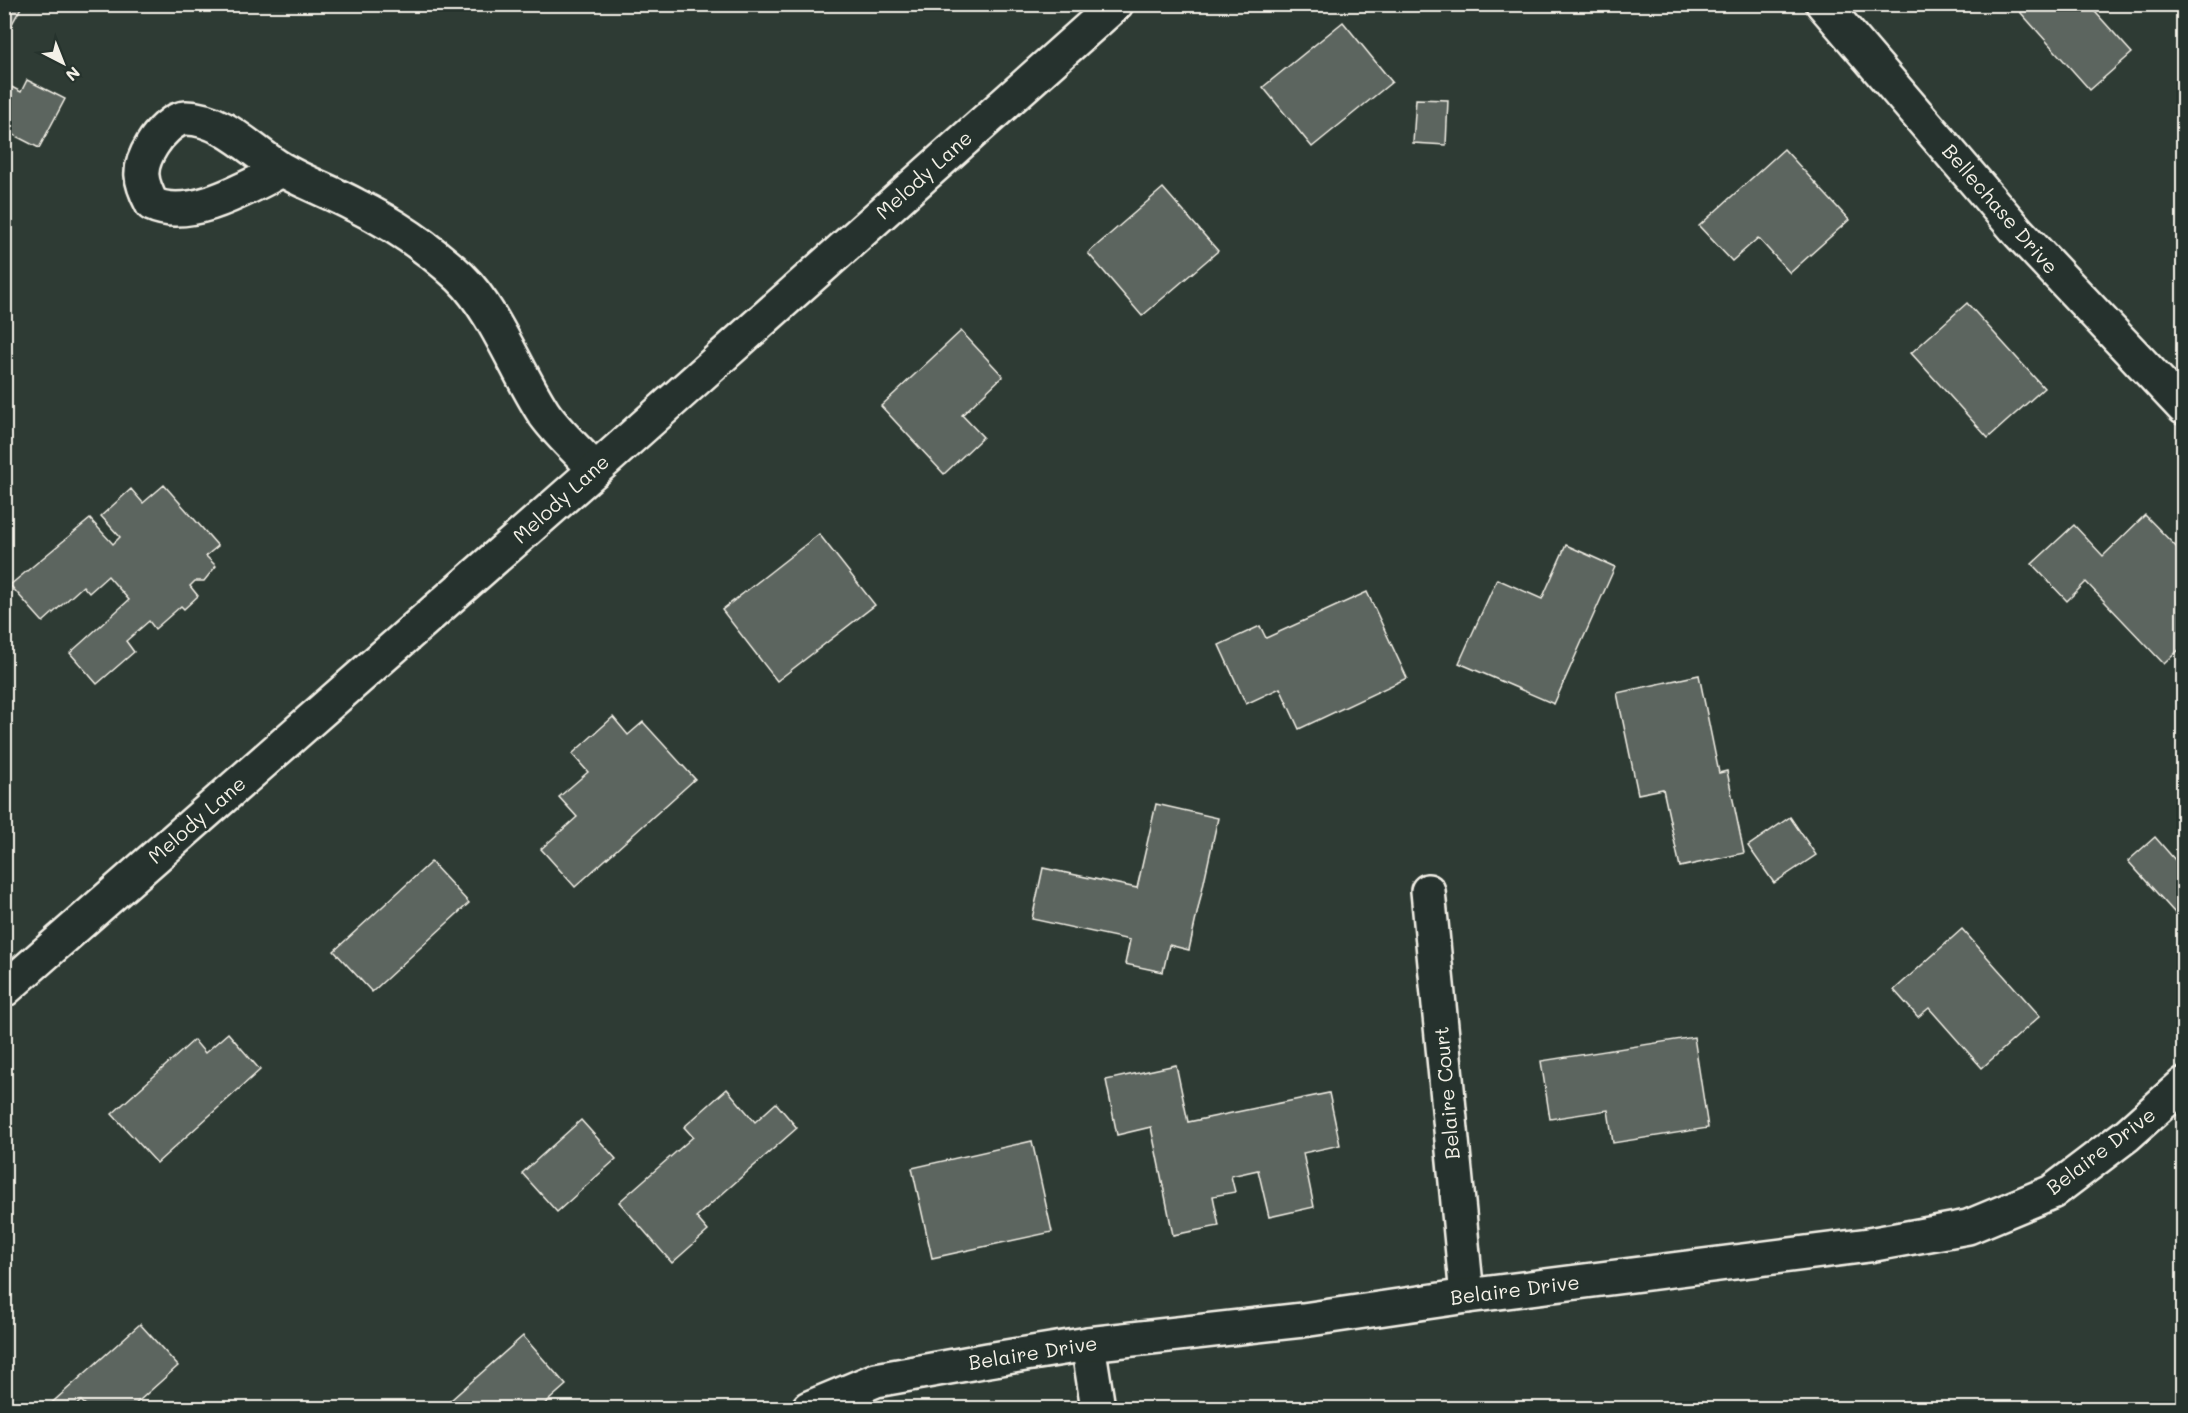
<svg xmlns="http://www.w3.org/2000/svg" width="2188" height="1413" font-family="Mali,sans-serif">
<style>
.building{fill:#5c655e;stroke:#f4f1e8;stroke-width:1.5}
.lines{fill:none;stroke-linecap:round;stroke-linejoin:round}
.minor-casing{stroke:#f4f1e8;stroke-width:38}
.minor{stroke:#26332d;stroke-width:33}
.labels{text-anchor:middle;stroke-width:5;stroke-linejoin:round;paint-order:stroke}
.street-label{font-size:20px;fill:#f4f1e8;stroke:#26332d}
</style>
<rect width="100%" height="100%" fill="#2e3b34"/>
<filter id="ink" filterUnits="userSpaceOnUse"><feTurbulence type="fractalNoise" baseFrequency=".0167" numOctaves="2"/><feDisplacementMap in="SourceGraphic" scale="12" xChannelSelector="R" yChannelSelector="G"/><feConvolveMatrix kernelMatrix="1 2 1 2 8 2 1 2 1" color-interpolation-filters="sRGB"/></filter>
<g filter="url(#ink)">
<g class="building">
<path d="M4,4h19l-19,34z"/>
<path d="M2013,4h75l44,49 -42,37z"/>
<path d="M1343,22l49,60 -80,65 -49,-60z"/>
<path d="M27,80l38,19 -26,49 -35,-18v-47l17,9z"/>
<path d="M1416,99l32,1 -2,45 -33,-2z"/>
<path d="M1784,149l65,71 -59,53 -32,-35 -26,23 -33,-35z"/>
<path d="M1163,188l55,63 -76,65 -54,-63z"/>
<path d="M1967,303l77,85 -56,50 -77,-85z"/>
<path d="M961,331l42,45 -41,39 21,22 -39,37 -63,-68z"/>
<path d="M164,485l54,61 -12,10 10,10 -12,15h-9l-5,5 8,10 -14,13 -3,-3 -26,23 -6,-8 -23,20 8,11 -37,32 -27,-31 59,-53 -21,-24 -19,17 -6,-7 -40,36 -33,-37 80,-66 23,25 7,-7 -19,-21 30,-27 12,14z"/>
<path d="M2145,515l39,40v90l-20,19 -78,-82 -19,19 -35,-37 42,-39 29,31z"/>
<path d="M819,534l56,71 -98,76 -55,-71z"/>
<path d="M1566,545l49,22 -61,137 -95,-41 38,-84 45,20z"/>
<path d="M1367,592l40,86 -108,51 -19,-41 -34,16 -27,-59 41,-19 6,12z"/>
<path d="M1699,675l20,98 8,-2 17,82 -64,14 -17,-78 -25,5 -21,-101z"/>
<path d="M613,717l15,18 15,-13 52,57 -120,108 -34,-38 36,-32 -18,-20 29,-25 -16,-18z"/>
<path d="M1156,804l62,14 -29,132 -20,-5 -6,27 -38,-8 5,-24 -98,-21 11,-51 94,20z"/>
<path d="M1790,817l26,38 -42,28 -26,-37z"/>
<path d="M2155,837l20,23 9,-8v71l-56,-62z"/>
<path d="M431,862l38,41 -97,89 -38,-41z"/>
<path d="M1962,929l78,87 -58,52 -53,-60 -11,9 -24,-27z"/>
<path d="M228,1033l32,37 -103,93 -45,-49 82,-74 11,13z"/>
<path d="M1694,1037l14,91 -95,15 -5,-33 -58,9 -9,-58z"/>
<path d="M1176,1065l12,57 141,-29 11,52 -37,8 11,54 -45,10 -11,-47 -27,6 4,16 -22,4 6,30 -46,9 -22,-108 -34,8 -11,-55z"/>
<path d="M727,1089l28,33 21,-19 21,25 -101,89 12,14 -36,32 -53,-61 74,-65 -9,-10z"/>
<path d="M581,1120l35,39 -59,53 -35,-39z"/>
<path d="M1032,1141l20,91 -120,26 -20,-90z"/>
<path d="M140,1324l38,42 -47,42h-42l-8,-7 -8,7h-27z"/>
<path d="M523,1336l43,49 -26,23h-98z"/>
</g>
<g class="lines">
<defs>
<g id="minor">
<path d="M1823,4l196,229 165,175"/>
<path d="M282,170c-34,17 -92,52 -130,34 -12,-23 -15,-35 0,-59 6,-10 21,-27 34,-27 36,0 67,34 95,51 24,14 50,23 74,36 37,18 75,44 105,72 34,33 57,95 83,135 14,21 36,39 52,58"/>
<path d="M1428,891l39,405"/>
<path d="M4,990l591,-520 521,-466"/>
<path d="M1088,1344l10,64"/>
<path d="M809,1408l67,-28 112,-20 100,-16 215,-24 164,-24 402,-51 99,-18 84,-35 75,-57 57,-51"/>
</g>
</defs>
<use href="#minor" class="minor-casing"/>
<use href="#minor" class="minor"/>
</g>
</g>
<g class="labels">
<g class="street-label">
<text transform="translate(924 175) rotate(-42)" y="7">Melody Lane</text>
<text transform="translate(2000 209) rotate(49)" y="7">Bellechase Drive</text>
<text transform="translate(561 499) rotate(-42)" y="7">Melody Lane</text>
<text transform="translate(197 820) rotate(-41)" y="7">Melody Lane</text>
<text transform="translate(1447 1093) rotate(-95)" y="7">Belaire Court</text>
<text transform="translate(2101 1151) rotate(-37)" y="7">Belaire Drive</text>
<text transform="translate(1515 1290) rotate(-7)" y="7">Belaire Drive</text>
<text transform="translate(1033 1353) rotate(-9)" y="7">Belaire Drive</text>
</g>
</g>
<rect width="2188" height="1413" fill="none" stroke="#26332d" stroke-width="24"/>
<rect x="12" y="12" width="2164" height="1389" fill="none" stroke="#f4f1e8" stroke-width="2" filter="url(#ink)"/>
<g transform="translate(63 63) rotate(138)" stroke="#26332d" stroke-width="4.5" paint-order="stroke">
<path d="M0-4.5L10 22L0 15L-10 22Z" fill="#f4f1e8"/>
<text y="-9" font-size="16" font-weight="bold" text-anchor="middle" fill="#f4f1e8">N</text>
</g>
</svg>
